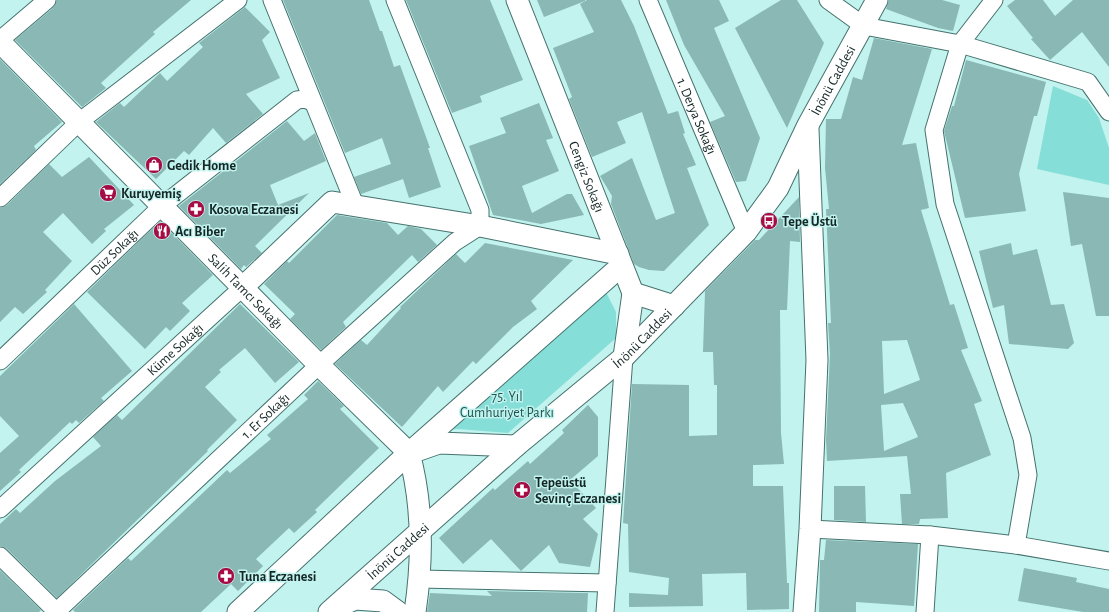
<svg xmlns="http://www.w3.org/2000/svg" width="1109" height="612" font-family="'Alegreya Sans',sans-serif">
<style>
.green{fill:#85ded7}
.building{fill:#8ab8b4;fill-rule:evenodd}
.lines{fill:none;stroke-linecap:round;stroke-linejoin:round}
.minor-casing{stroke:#45726e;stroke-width:19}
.tertiary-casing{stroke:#45726e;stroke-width:23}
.minor{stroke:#fff;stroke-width:17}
.tertiary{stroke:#fff;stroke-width:21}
.labels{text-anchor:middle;stroke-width:3;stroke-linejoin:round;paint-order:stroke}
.street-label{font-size:14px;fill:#142625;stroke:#c2f3ee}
.poi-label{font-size:14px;font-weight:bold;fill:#142625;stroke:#c2f3ee;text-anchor:start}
.park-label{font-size:14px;fill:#1e5451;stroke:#c2f3ee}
</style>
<rect width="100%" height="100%" fill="#c2f3ee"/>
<g class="green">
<path d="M1053,86l34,14 12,18 10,30v37l-72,-16z"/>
<path d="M605,290l11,22v26l-108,95 -50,-4 -16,1z"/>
</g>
<g class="building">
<path d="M57,0h134l-38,32 2,2 -54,49 5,5 -24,19 -67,-67 38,-32z"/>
<path d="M283,0h86l11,31h2l12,36 6,-2 30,83h-2l13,39 -32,11 -6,-19 -42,15 -7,-17 37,-13 -9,-26 -37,15z"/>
<path d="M406,0h84l33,80 -43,16 2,6 -30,11z"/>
<path d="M537,0h48v1l-41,16z"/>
<path d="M587,0h34l13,26 34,88 10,-3 7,22 -2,1 13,31 -9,3 22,57 -45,46 -15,-1 -10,-3 -5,-3 -23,-60 1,-8 -12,-20 32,-18 24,62 19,-7 -33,-101 -25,10 9,21 -34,14 -23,-58 3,-2 -19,-49 41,-16 -14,-28z"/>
<path d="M666,0h53l10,21 -15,7 46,110 -14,43 -10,1 -26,-60 15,-6 -41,-71z"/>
<path d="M781,0h16l27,43 -37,85 -52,-100z"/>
<path d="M889,0h53l18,5 -7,26 -15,-3 -52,-19z"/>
<path d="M1015,0h28l12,16 18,-16h36v67l-27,-35 -32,28 -19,-21 2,-1 -26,-32z"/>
<path d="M245,7l25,25 -8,8 18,38 -34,16 17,20 -37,29 -13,-15 -24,27 -5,-4 -28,28 -60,-57 24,-19 4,4 36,-34 7,8 36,-34 -4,-4z"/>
<path d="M874,38l58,11 -30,96 14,-2 13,65 -8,2 29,95 4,-1 14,44 -7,2 21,51 -8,3 17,51 -45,18 2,45 -28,1 -1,5h-17l-2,-30h11l-4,-38 -80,5 -1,-21 4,-86 -2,-31h3l-5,-114h3l-4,-41 1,-49h15l12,-42 9,3zM907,340l13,40 -36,14 -2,-53zM903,403l15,34 -34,14 -3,-46z"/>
<path d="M0,59l62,63 -28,24 2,4 -36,34z"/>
<path d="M966,60l80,22 -9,34h-3l-15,58 7,37 -61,7 -21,-87 8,-25h2z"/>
<path d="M539,103l14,35 -7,2 13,31 -37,15 10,27 35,-19h5l12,21 -43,9 -48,-9 -24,-69 37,-13 -6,-15z"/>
<path d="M287,121l17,20 11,-8 11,28 -56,24 8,20 31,-12 -54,53 7,7 -16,14 -2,-2 -3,4 -62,-63z"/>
<path d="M89,157l45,48 -30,24 2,2 -14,13 -29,-31 -20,19 29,29 -27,29 2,2 -24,22 -8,-7 -15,15v-114l7,-3 42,-41 13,13z"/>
<path d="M1063,192l46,6v118h-13l-14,-72 -11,2z"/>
<path d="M799,197l1,45 -10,-1 -3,69h-7l1,123 3,31 -31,1v21h30l4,97h2v26l-42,1 -1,-37 -44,1 1,32 -74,1v-14l39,2 1,-17 -40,-6 -1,-48 -5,-1 9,-139 57,1v51l28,-1v-50h-3l-1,-33h-10l2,-61 50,-51h4z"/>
<path d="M337,215l50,8 11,12 10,-9 13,3 16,16 -19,17 -6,-7 -69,67 3,5 -25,23 -31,-31 5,-5 -31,-30 23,-23 2,2z"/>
<path d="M160,221l53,54 -31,28 8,8 -20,20 -4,-4 -21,22 -58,-57z"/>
<path d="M485,243l88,17 -42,41 6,8 -24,18 -37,37 -3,-3 -30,31 -5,-6 -36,41 -67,-63 26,-24 6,5 34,-37 -1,-1 56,-53 9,9z"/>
<path d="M1011,243l2,12 24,-6 14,56 13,-1 10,39 -6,6 -59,-5 -5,-39 -11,3 -14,-57z"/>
<path d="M74,304l58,67 -31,27 3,3 -25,22 -3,-3 -4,4 -2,-2 -51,48 2,2 -21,19v-38l19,-17 -19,-20v-40z"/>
<path d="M240,304l59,58 -24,21 -30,-35 -26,22 2,2 -16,15 32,33 -30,30 1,1 -151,147 -50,-49 -7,-3v-22l16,-15 4,4 35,-32 46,-35 -8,-9 24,-22 5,5z"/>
<path d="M318,381l26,25 -4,3 39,39 -64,62 2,2 -23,21 -5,-5 -33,31 7,7 -25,25 -7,-7 -30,28h-126l-2,-2 55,-52 3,3 96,-91 3,3 41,-34 -4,-4 41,-36 -4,-4z"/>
<path d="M588,405l10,12v39l-28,24 26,28 -13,11 15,15 -8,33 -31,-4 -10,-18 -28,26 -30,-32 -28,25 -24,-26 54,-50 2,2 33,-29 2,3 34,-31 -2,-3z"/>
<path d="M834,486h31l1,36 -32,-2z"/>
<path d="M826,540l92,4 -4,62 -58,-4v10h-37l1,-52h4z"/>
<path d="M1024,568l53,10 -1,4 33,7v23h-26l-65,-11z"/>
<path d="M0,570l41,40 -2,2h-39z"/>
<path d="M487,591l101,2 -1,19h-160l3,-19 62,3z"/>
</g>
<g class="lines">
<defs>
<g id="minor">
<path d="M272,0l83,205"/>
<path id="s1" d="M648,0l98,232"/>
<path d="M828,0l36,26 96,18 128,38 21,30"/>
<path d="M994,0l-34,44 -26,86 11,74 77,234 6,37 -12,70"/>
<path d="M0,40l47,-40"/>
<path d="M0,198l79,-76 159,-122"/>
<path id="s2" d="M0,361l162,-155 135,-106 8,-1 7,3"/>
<path id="s3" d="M0,509l243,-222"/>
<path d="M810,529l120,6 86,10 93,16"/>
<path d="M0,556l57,56"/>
<path d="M420,579l187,4"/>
<path id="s4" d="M56,612l263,-247 136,-123 25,-16v-16l-85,-210"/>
<path d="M605,612l19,-255"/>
<path d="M925,612l5,-77"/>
</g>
<g id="tertiary">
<path id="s5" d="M517,0l116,293 -9,64"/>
<path id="s6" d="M0,42l319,323 90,88"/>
<path d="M243,287l89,-85 148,24 138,28"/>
<path d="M633,293l41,13"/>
<path d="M416,451l23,-8 77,3"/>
<path d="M409,453c14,52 14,106 6,159"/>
<path d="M338,607l17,-8 28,2 15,11"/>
<path d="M238,612l171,-159 212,-187"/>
<path id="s7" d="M329,612l187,-166 108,-89 122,-125 32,-44 30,-63 69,-125"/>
<path d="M804,612l6,-83 7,-169 -9,-231"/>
</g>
</defs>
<use href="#minor" class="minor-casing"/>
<use href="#tertiary" class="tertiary-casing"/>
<use href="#minor" class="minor"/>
<use href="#tertiary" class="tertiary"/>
</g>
<defs>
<symbol id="shop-disc" viewBox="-11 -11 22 22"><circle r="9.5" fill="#a50d44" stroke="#c2f3ee"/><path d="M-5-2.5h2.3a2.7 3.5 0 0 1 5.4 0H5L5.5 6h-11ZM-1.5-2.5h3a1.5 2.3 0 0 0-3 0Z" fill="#fff"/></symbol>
<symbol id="supermarket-disc" viewBox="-11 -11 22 22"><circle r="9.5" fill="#a50d44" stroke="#c2f3ee"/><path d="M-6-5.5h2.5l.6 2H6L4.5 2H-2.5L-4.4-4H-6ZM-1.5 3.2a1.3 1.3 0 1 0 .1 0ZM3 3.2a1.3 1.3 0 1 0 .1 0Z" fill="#fff"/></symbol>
<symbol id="pharmacy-disc" viewBox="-11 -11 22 22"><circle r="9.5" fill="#a50d44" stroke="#c2f3ee"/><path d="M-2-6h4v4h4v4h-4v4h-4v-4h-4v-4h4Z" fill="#fff"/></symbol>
<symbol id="bus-disc" viewBox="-11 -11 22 22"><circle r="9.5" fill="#a50d44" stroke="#c2f3ee"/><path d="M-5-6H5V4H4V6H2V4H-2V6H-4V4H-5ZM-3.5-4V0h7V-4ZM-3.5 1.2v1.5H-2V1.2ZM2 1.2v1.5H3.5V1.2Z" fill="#fff"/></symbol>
<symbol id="restaurant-disc" viewBox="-11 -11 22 22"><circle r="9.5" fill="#a50d44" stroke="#c2f3ee"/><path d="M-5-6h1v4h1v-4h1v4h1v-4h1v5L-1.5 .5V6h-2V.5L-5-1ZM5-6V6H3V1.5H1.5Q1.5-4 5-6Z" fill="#fff"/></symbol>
</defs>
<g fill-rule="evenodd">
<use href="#shop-disc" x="144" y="155" width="20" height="20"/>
<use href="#supermarket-disc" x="98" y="183" width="20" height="20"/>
<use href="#pharmacy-disc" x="186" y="199" width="20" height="20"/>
<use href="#bus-disc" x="759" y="211" width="20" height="20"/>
<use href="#restaurant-disc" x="152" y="221" width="20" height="20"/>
<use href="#pharmacy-disc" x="512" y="480" width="20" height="20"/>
<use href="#pharmacy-disc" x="216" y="566" width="20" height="20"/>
</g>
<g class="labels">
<g class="street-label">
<text dy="5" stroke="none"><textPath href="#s7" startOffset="740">İnönü Caddesi</textPath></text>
<text dy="5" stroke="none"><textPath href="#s1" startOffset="126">1. Derya Sokağı</textPath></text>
<text dy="5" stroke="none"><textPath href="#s5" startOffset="190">Cengiz Sokağı</textPath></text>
<text dy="5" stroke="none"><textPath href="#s2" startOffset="158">Düz Sokağı</textPath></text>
<text dy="5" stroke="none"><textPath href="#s6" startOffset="350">Salih Tamcı Sokağı</textPath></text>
<text dy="5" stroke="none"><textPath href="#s7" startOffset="416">İnönü Caddesi</textPath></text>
<text dy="5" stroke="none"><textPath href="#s3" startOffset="237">Küme Sokağı</textPath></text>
<text dy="5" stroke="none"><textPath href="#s4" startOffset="287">1. Er Sokağı</textPath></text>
<text dy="5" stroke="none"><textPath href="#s7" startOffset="92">İnönü Caddesi</textPath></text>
</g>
<g class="poi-label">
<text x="167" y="170">Gedik Home</text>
<text x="121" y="198">Kuruyemiş</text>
<text x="209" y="214">Kosova Eczanesi</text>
<text x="782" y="226">Tepe Üstü</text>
<text x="175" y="236">Acı Biber</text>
<text x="535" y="487">Tepeüstü<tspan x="535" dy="16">Sevinç Eczanesi</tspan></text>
<text x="239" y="581">Tuna Eczanesi</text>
</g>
<g class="park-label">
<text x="507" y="401">75. Yıl<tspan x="507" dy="16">Cumhuriyet Parkı</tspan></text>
</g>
</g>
</svg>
